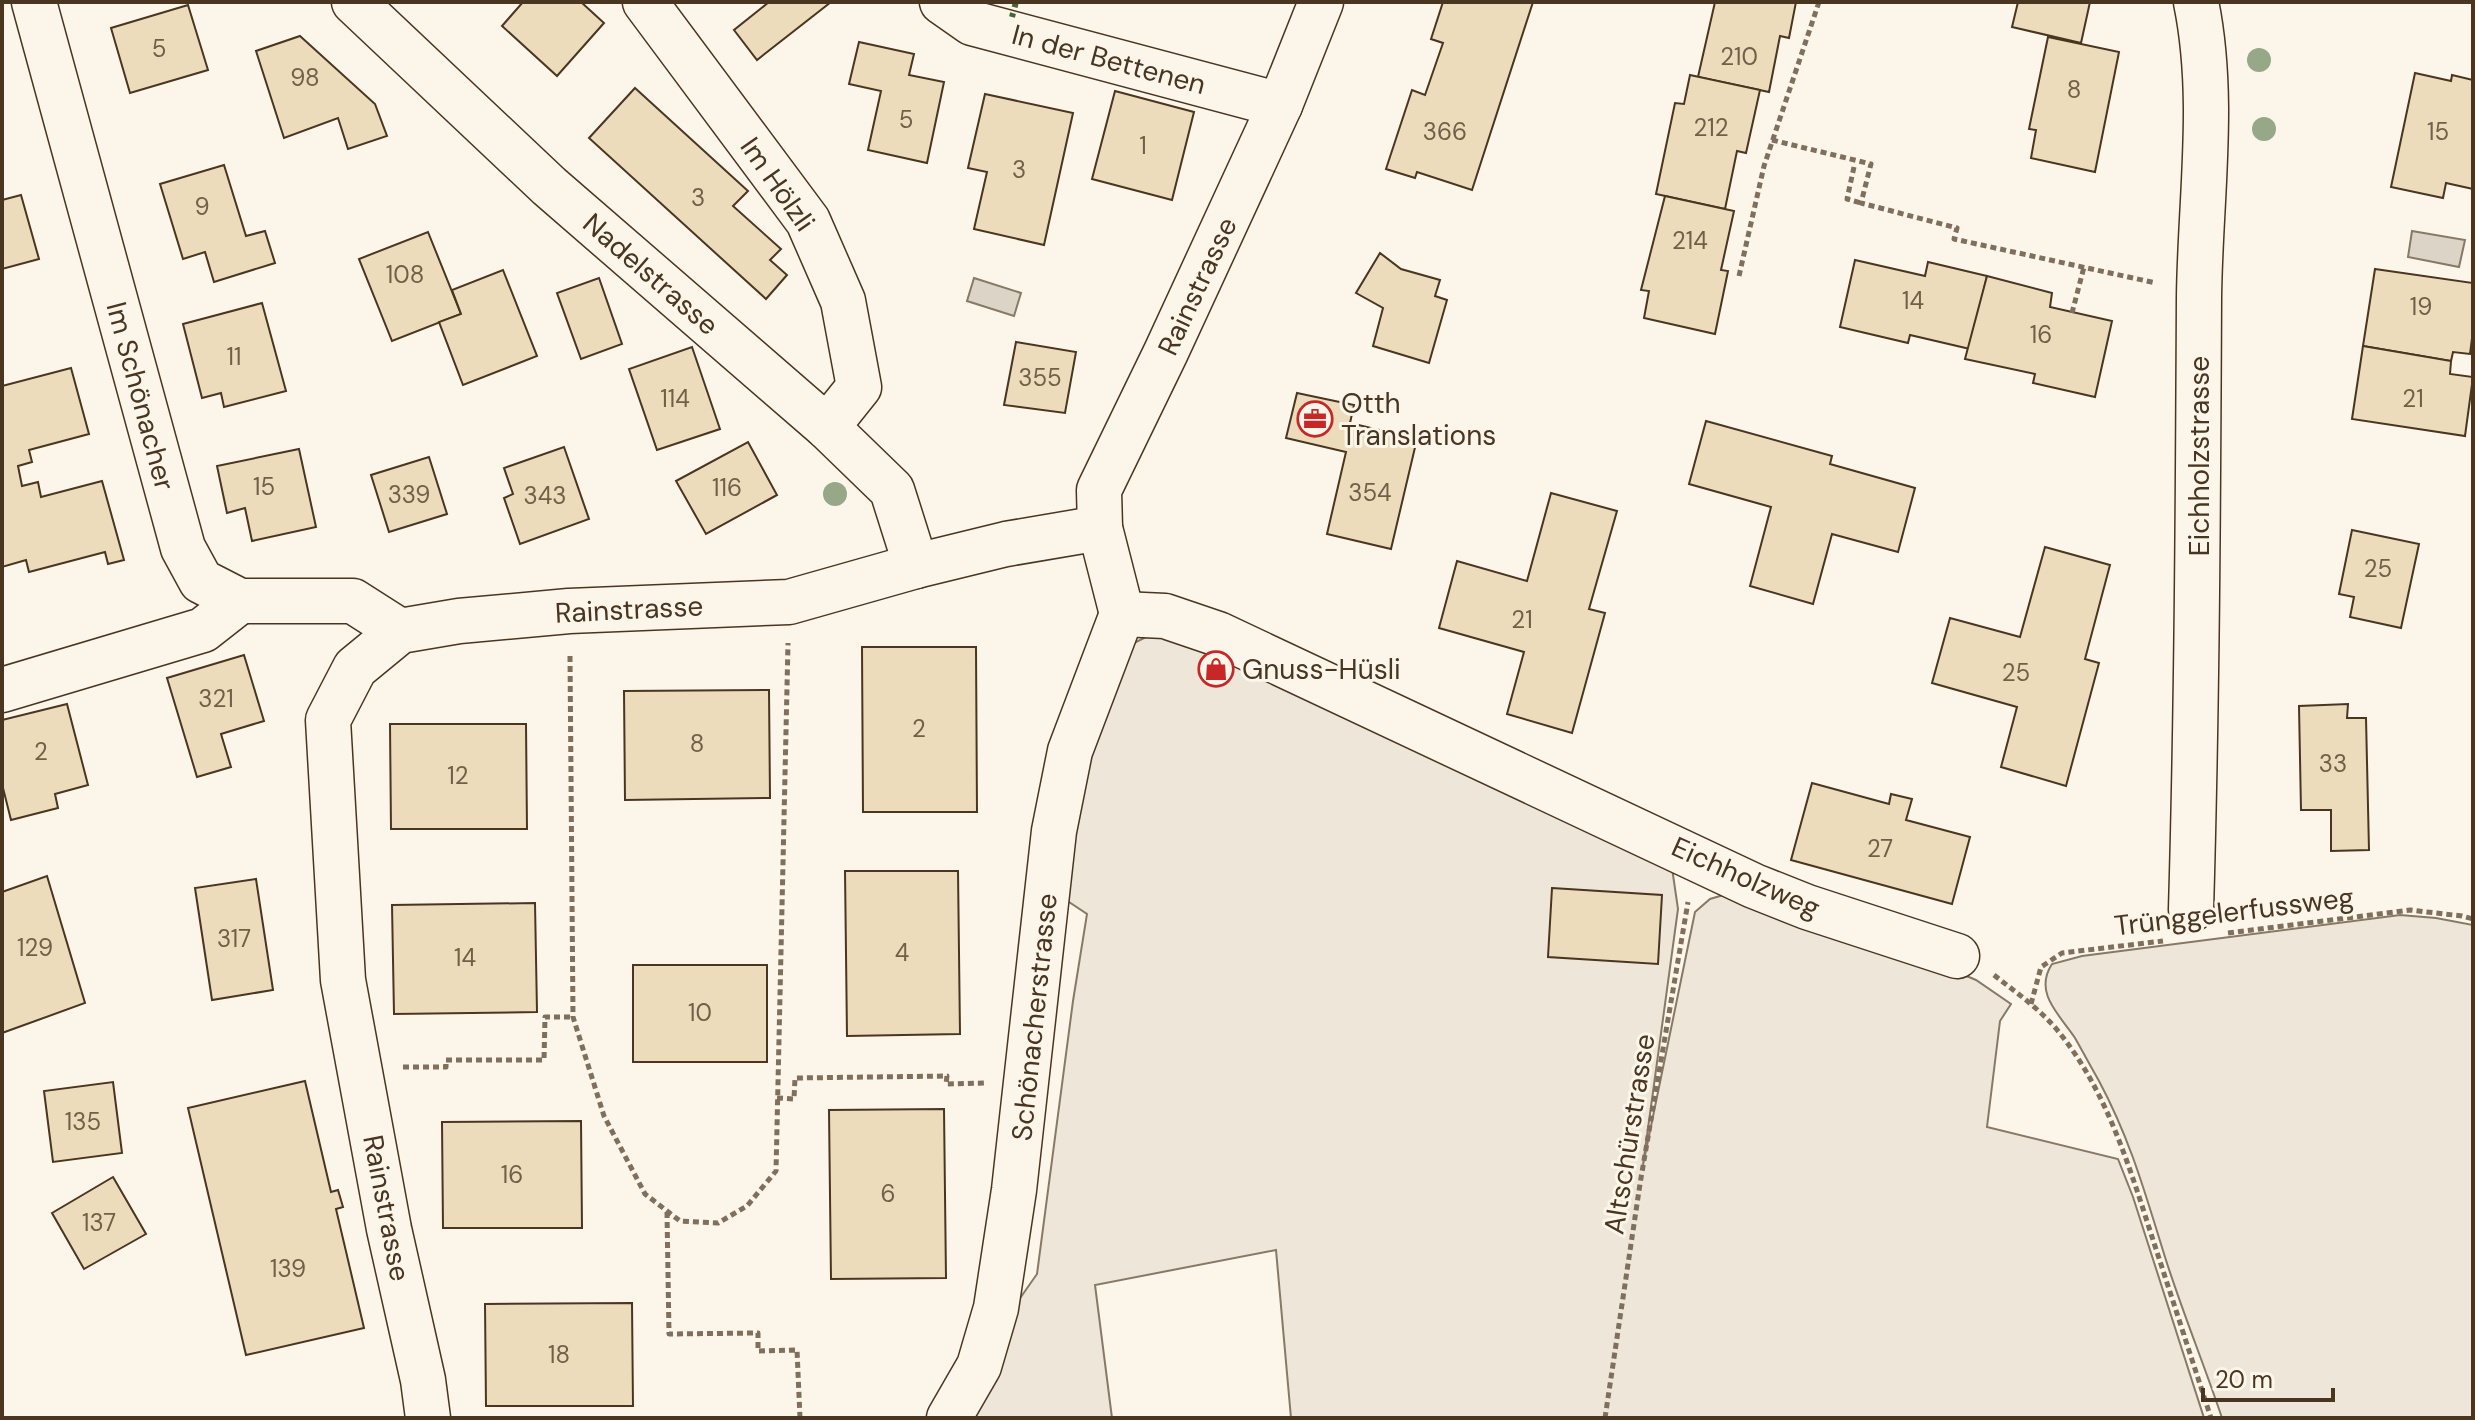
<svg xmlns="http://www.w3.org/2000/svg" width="2475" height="1420" font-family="'DM Sans',sans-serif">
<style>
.green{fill:#ede6d9;stroke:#887966;stroke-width:2}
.water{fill:#dcd4c6;stroke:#887966;stroke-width:2}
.building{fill:#ecdcbc;stroke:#4a3520;stroke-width:2}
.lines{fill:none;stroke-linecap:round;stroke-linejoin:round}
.minor-casing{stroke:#4a3520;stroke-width:47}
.path{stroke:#7f6f5c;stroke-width:5;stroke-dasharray:6 4;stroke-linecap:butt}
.minor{stroke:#fbf6e9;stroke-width:44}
.hedge{stroke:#436837;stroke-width:6;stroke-dasharray:4 6;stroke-linecap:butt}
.tree{fill:#96a887}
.labels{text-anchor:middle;stroke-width:6;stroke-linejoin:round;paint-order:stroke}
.number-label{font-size:24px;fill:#725f47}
.street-label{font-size:28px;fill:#4a3520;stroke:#fbf6e9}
.poi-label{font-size:28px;fill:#4a3520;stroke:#fbf6e9;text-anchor:start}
</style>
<rect width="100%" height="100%" fill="#fbf6e9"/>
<g class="green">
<path d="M1156,632l22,3 493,226 7,48 -35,256 52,-253 15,-13 44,-13 222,94 35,24 -11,17 -13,106 131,32 15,38 71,221h-913l-15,-168 -181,35 17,133h-144l48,-114 21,-30 36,-273 14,-87 -24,-16 12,-107 59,-148z"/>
<path d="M2400,915l36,3 37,7v493h-251c-18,-54 -40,-107 -57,-161 -20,-64 -34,-116 -66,-176 -8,-14 -16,-29 -24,-43 -15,-23 -42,-45 -23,-74l30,-8z"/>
</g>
<g class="water">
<path d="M2412,231l53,9 -6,27 -51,-10z"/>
<path d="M974,278l47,15 -7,23 -47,-15z"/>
</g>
<g class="building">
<path d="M523,2h58l23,21 -47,53 -55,-50z"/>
<path d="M769,2h62l-74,58 -23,-30z"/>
<path d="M1443,2h90l-61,188 -55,-18 -2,6 -29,-9 26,-79 13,5 18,-52 -12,-4z"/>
<path d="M1715,2h81l-7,36 -9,-2 -11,56 -71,-15z"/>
<path d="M2018,2h72l-9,41 -69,-16z"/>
<path d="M188,5l20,65 -78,23 -19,-65z"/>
<path d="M300,36l75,68 12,32 -39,13 -10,-31 -54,20 -28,-87z"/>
<path d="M2048,37l71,15 -24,120 -64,-14 5,-28 -7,-1z"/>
<path d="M859,42l55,12 -5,21 35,7 -17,81 -59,-13 13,-59 -32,-7z"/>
<path d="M2415,73l36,8 1,-6 21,5v109l-27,-6 -3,15 -52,-11z"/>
<path d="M1690,75l70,15 -14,63 -9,-2 -12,58 -69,-15 19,-91 9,1z"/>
<path d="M635,88l113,103 -15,15 48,43 -11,11 17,15 -21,24 -177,-161z"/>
<path d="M1115,91l79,21 -22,88 -80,-21z"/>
<path d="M985,94l88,19 -29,132 -70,-16 13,-57 -19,-4z"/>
<path d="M224,165l22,71 19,-5 10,32 -61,19 -9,-30 -22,7 -23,-75z"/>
<path d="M21,195l18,64 -37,10v-69z"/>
<path d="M1665,196l69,15 -13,59 7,1 -13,63 -71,-16 5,-27 -8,-1z"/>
<path d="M428,232l33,82 -69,27 -33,-82z"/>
<path d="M1380,253l21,16 39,11 -5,16 12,4 -18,63 -56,-17 10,-38 -27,-15z"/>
<path d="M1855,260l70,16 3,-14 59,14 -17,73 -60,-14 -2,8 -68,-16z"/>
<path d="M2375,269l98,14v47l-3,24 -17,-2 -2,9 -88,-15z"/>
<path d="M503,270l34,86 -74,29 -24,-63 22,-8 -9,-24z"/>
<path d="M1987,276l65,17 -2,14 62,14 -17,76 -62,-14 2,-9 -70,-15z"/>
<path d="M599,278l23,66 -41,15 -24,-66z"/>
<path d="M262,303l24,88 -62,16 -3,-14 -19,5 -19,-74z"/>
<path d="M1016,342l60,10 -11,61 -61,-8z"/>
<path d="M2363,346l88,15 -1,13 23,3 -8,59 -113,-17z"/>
<path d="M692,347l28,82 -63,21 -28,-81z"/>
<path d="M71,368l18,66 -60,16 3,12 -14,4 4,20 16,-4 3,15 61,-16 22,79 -16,4 -3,-12 -76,20 -3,-12 -24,7v-181z"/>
<path d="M1297,393l57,12 -4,18 67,16 -26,110 -64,-15 19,-82 -60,-14z"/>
<path d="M1706,421l126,35 -2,8 85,24 -17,64 -66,-18 -19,70 -63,-18 21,-79 -82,-23z"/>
<path d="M748,442l29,53 -71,39 -30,-53z"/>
<path d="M564,447l25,72 -69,25 -16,-46 9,-4 -9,-26z"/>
<path d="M299,449l17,78 -64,14 -7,-33 -18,5 -10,-47z"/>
<path d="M429,457l18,57 -58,18 -18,-57z"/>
<path d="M1551,493l66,18 -28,98 16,4 -33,120 -65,-19 17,-62 -85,-24 18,-67 70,20z"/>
<path d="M2352,530l67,14 -18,84 -51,-11 4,-20 -15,-3z"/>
<path d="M2045,547l65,18 -25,94 14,4 -33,123 -65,-19 16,-60 -85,-24 18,-65 70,19z"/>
<path d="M862,647h114l1,165h-114z"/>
<path d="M244,655l20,66 -43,13 10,33 -34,10 -30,-99z"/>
<path d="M769,690l1,108 -145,2 -1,-109z"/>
<path d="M67,704l21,81 -33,9 3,14 -47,12 -9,-36v-64z"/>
<path d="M2348,704l-1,14h19l3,132 -38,1v-41h-30l-2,-104z"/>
<path d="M390,724h136l1,105h-136z"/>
<path d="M1812,783l77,21 2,-10 21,5 -6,21 64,17 -18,67 -161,-44z"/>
<path d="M845,871h113l2,163 -113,2z"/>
<path d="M47,876l38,127 -83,30v-141z"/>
<path d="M256,879l17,111 -61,10 -17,-112z"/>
<path d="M1552,888l110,7 -4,69 -110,-7z"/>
<path d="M535,903l2,109 -143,2 -2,-109z"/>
<rect x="633" y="965" width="134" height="97"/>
<path d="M305,1081l26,111 7,-2 5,17 -7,2 28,119 -118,27 -58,-247z"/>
<path d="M113,1082l9,71 -69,9 -9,-71z"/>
<path d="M944,1109l2,169 -115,1 -2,-169z"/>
<path d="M581,1121l1,107h-139l-1,-106z"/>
<path d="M113,1177l33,57 -62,35 -32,-56z"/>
<path d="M632,1303l1,103h-147l-1,-102z"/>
</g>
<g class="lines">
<defs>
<g id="minor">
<path d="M34,2l149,546 18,33 39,20h113l47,30"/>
<path d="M354,2l195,184 278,241 65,63 24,76"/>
<path d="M645,2l163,219 35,80 16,86 -32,40"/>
<path d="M942,2l30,21 308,82"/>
<path d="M1122,614l43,2 53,18 536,252 53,21 150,49"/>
<path d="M1122,614l-22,-86 -1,-38 67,-138 114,-247 41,-103"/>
<path d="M2,690l201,-60 37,-29"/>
<path d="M2191,910c6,-204 7,-408 8,-612 1,-98 17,-199 -3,-296"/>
<path d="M428,1418l-5,-38 -34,-151 -46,-249 -15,-260 27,-52 45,-37 59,-10 110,-10 220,-9 127,-36 90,-22 94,-16"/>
<path d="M949,1418l30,-52 17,-58 18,-118 40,-359 16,-80 52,-137"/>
</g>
</defs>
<use href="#minor" class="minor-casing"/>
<g class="path">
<path d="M1772,140l99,24 -10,39 96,25 -3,11 202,44"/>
<path d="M1854,167l-7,32 14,4"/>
<path d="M1739,276l25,-110 55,-164"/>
<path d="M2072,313l12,-46"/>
<path d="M570,656l3,361 31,99 41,78 35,27 38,2 29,-17 29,-35 12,-528"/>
<path d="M2228,933l182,-23 52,6 11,3"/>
<path d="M1994,975c24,19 49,36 68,61 47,60 69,136 92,207 19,58 38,117 57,175"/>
<path d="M2031,1004l10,-37 21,-14 101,-12"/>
<path d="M403,1067h43v-7h98l1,-43h28"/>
<path d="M777,1098l17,1 1,-21 152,-2 -1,8 38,-1"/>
<path d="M667,1212l2,122 89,-1v18l39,-1 3,68"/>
<path d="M1605,1418l35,-234 48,-282"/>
</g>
<use href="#minor" class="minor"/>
<path class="hedge" d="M1012,17l4,-15"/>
</g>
<g class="tree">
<circle cx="2259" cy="60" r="12"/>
<circle cx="2264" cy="129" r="12"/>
<circle cx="835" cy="494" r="12"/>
</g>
<defs>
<symbol id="office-ring" viewBox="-11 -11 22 22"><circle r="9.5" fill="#fbf6e9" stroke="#c62828" stroke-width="1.5"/><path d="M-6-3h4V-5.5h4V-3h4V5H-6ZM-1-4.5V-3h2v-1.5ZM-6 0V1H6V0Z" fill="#c62828"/></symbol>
<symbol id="shop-ring" viewBox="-11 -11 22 22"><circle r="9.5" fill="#fbf6e9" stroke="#c62828" stroke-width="1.5"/><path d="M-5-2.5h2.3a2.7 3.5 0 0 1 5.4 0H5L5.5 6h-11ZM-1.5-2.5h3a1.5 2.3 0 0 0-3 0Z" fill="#c62828"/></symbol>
</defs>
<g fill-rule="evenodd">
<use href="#office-ring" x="1295" y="399" width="40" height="40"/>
<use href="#shop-ring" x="1196" y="649" width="40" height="40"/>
</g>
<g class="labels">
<g class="number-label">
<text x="159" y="57">5</text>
<text x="1739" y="65">210</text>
<text x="305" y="86">98</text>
<text x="2074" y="98">8</text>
<text x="906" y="128">5</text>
<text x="1711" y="136">212</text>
<text x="1445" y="140">366</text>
<text x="2438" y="140">15</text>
<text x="1143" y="154">1</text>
<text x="1019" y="178">3</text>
<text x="698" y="206">3</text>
<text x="202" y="215">9</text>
<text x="1690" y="249">214</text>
<text x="405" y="283">108</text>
<text x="1913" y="309">14</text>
<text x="2421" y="315">19</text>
<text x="2041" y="343">16</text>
<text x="234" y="365">11</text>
<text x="1040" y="386">355</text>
<text x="675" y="407">114</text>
<text x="2413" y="407">21</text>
<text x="264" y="495">15</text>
<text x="727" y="496">116</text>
<text x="1370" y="501">354</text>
<text x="409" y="503">339</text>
<text x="545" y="504">343</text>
<text x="2378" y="577">25</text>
<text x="1522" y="628">21</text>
<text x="2016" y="681">25</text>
<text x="216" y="707">321</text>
<text x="919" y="737">2</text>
<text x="697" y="752">8</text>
<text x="41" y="760">2</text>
<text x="2333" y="772">33</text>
<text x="458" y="784">12</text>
<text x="1880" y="857">27</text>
<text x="234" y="947">317</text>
<text x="35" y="956">129</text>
<text x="902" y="961">4</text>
<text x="465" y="966">14</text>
<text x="700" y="1021">10</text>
<text x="83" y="1130">135</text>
<text x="512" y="1183">16</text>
<text x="888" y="1202">6</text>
<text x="99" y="1231">137</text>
<text x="288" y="1277">139</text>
<text x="559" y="1363">18</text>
</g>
<g class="street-label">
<text transform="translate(1109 59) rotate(15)" y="10">In der Bettenen</text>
<text transform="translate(778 184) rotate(55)" y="10">Im Hölzli</text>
<text transform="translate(651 274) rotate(41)" y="10">Nadelstrasse</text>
<text transform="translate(1197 286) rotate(-65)" y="10">Rainstrasse</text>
<text transform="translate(141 396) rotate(75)" y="10">Im Schönacher</text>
<text transform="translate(2199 456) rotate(-90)" y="10">Eichholzstrasse</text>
<text transform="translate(629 609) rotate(-3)" y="10">Rainstrasse</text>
<text transform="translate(1746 877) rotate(24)" y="10">Eichholzweg</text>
<text transform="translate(2234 911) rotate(-7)" y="10">Trünggelerfussweg</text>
<text transform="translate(1034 1017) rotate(-84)" y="10">Schönacherstrasse</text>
<text transform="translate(1629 1134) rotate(-81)" y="10">Altschürstrasse</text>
<text transform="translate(387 1208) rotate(79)" y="10">Rainstrasse</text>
</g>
<g class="poi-label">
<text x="1341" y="413">Otth<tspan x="1341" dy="32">Translations</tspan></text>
<text x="1242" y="679">Gnuss-Hüsli</text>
</g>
</g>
<rect width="2475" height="1420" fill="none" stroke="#4a3520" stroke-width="8"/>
<path d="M2203 1388v12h130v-12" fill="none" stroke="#4a3520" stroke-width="4"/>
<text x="2215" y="1388" font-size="24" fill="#4a3520" stroke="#fbf6e9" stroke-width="6" paint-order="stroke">20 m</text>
</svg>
